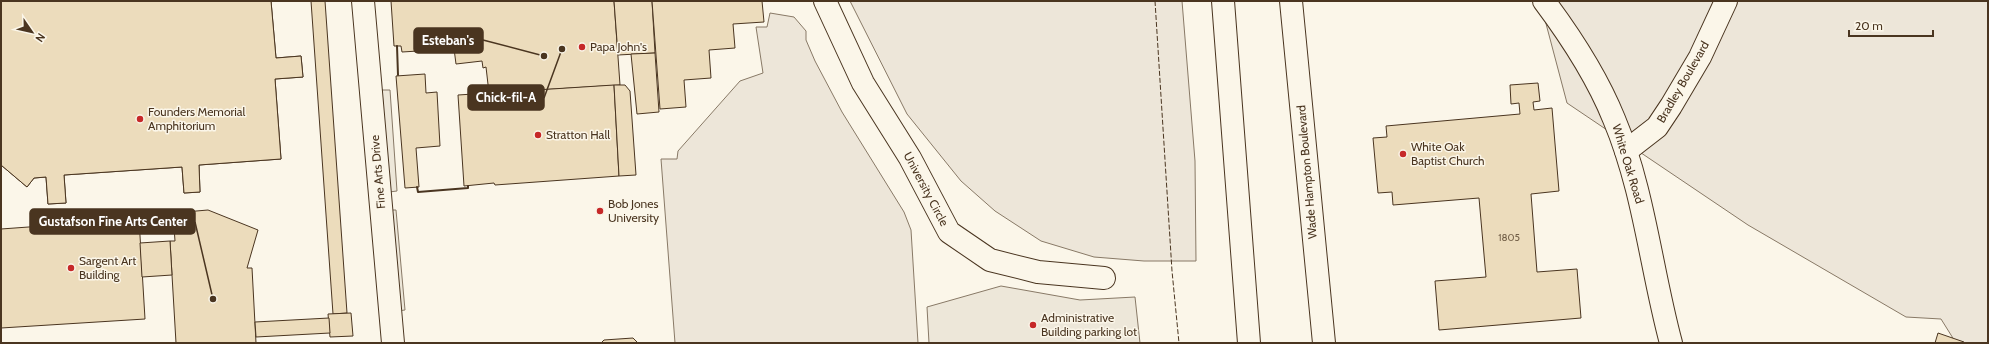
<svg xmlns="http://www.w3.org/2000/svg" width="1989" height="344" font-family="Cabin,sans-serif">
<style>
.green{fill:#ede6d9;stroke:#887966}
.parking{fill:#ede7d9;stroke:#887966}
.building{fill:#ecdcbc;stroke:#4a3520}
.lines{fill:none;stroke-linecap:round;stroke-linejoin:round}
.minor-casing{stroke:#4a3520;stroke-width:24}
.primary-casing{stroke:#4a3520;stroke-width:24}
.minor{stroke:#fbf6e9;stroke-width:22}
.primary{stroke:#fbf6e9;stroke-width:22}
.fence{stroke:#4a3520;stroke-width:1;stroke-dasharray:5 2;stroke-linecap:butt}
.wall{stroke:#4a3520;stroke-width:2}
.poi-dot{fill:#c62828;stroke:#fbf6e9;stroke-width:1.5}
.labels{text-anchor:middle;stroke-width:3;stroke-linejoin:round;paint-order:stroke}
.number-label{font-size:10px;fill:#725f47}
.poi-label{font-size:12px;fill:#4a3520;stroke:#fbf6e9;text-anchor:start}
.street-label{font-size:12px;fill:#4a3520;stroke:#fbf6e9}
.leader{fill:none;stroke:#4a3520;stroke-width:1.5}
.callout-dot{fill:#4a3520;stroke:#fbf6e9;stroke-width:1.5}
.callout{fill:#4a3520;stroke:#4a3520;stroke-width:1.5}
.callout-label{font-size:13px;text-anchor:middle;font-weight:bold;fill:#fff}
</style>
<rect width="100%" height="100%" fill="#fbf6e9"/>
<g class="green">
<path d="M850,1h332l13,160 1,100h-52l-50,-4 -53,-16 -46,-30 -34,-30 -54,-67z"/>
<path d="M1540,1h448v342h-32l-15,-24 -35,-2 -158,-92 -181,-122z"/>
<path d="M770,13l24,4 12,14v9l9,21 27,51 62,100 7,18 7,113h-243l-14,-184h16l1,-8 62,-70 23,-8 -7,-46h11z"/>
</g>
<g class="parking">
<path d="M382,90h8l7,101 -8,1z"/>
<path d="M390,210h6l9,100 -8,1z"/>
<path d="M1001,286l79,14 55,-3 5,46h-211l-2,-36z"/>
</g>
<g class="building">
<path d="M1,1h270l5,57 25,-2 2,21 -28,2 6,80 -82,6 1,27 -16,1 -2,-26 -118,8 2,28 -18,1 -2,-27 -12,1 -7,9 -26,-22z"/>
<path d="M1,1h270l5,57 25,-2 2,21 -28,2 6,80 -82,6 1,27 -16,1 -2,-26 -118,8 2,28 -18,1 -2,-27 -12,1 -7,9 -26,-22z"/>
<path d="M311,1h14l22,312 -14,1z"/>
<path d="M391,1h223l6,84 -131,8 -3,-26 -3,1 -1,-7 -26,3 -3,-23 -36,3 1,7 -16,1 -1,-6h-7z"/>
<path d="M614,1h38l3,52 -37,2z"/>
<path d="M652,1h110l2,21 -31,2 2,24 -26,2 2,28 -27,2 2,27 -26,2z"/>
<path d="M655,53l4,59 -22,2 -6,-60z"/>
<path d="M425,74l1,19 11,-1 3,54 -24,2 3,39 -14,1 -9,-112z"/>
<path d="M1538,83l2,18 -7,1 1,8 18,-2 7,83 -28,3 6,78 40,-3 4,49 -142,12 -4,-49 51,-4 -7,-79 -86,7 -1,-13 -14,1 -5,-55 14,-1 -1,-11 134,-12 -1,-11 -8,1 -1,-19z"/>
<path d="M614,85l5,91 -124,9 -1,-2 -30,3 -6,-91z"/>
<path d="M614,85h11l5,6 6,84 -17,1z"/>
<path d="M208,210l50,20 -11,38h5l4,75h-80l-6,-102h5l-2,-28z"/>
<path d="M139,219l6,100 -144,9v-99z"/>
<path d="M170,241l2,34 -30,2 -2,-34z"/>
<path d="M351,313l2,23 -23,1 -2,-23z"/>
<path d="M329,318l1,15 -74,4 -1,-15z"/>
<path d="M1938,333l26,9 -1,1h-28z"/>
<path d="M633,338l5,5h-37l3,-3z"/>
</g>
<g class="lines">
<defs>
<g id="minor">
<path d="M363,1l30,342"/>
<path d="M825,1l38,82 47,75 39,74 41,28 48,12 66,6"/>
<path d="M1544,1c27,36 53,76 70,118 30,71 37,150 57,224"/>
<path d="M1626,151l31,-24 14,-21 29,-49 26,-56"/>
</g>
<g id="primary">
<path d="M1223,1l26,342"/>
<path d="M1291,1l33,342"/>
</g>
</defs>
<use href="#minor" class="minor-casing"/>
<use href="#primary" class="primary-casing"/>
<use href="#minor" class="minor"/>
<use href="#primary" class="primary"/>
<path class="fence" d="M1155,1l17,270 7,72"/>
<g class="wall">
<path d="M397,46l1,29"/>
<path d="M417,187l1,5 50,-4v-2"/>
</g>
</g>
<g class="poi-dot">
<circle cx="582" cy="47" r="4"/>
<circle cx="140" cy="119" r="4"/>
<circle cx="538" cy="135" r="4"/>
<circle cx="1403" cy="154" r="4"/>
<circle cx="600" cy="211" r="4"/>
<circle cx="71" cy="268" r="4"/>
<circle cx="1033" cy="325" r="4"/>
</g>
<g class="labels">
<g class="number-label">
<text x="1509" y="241">1805</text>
</g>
<g class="poi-label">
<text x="590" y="51">Papa John's</text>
<text x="148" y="116">Founders Memorial<tspan x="148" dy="14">Amphitorium</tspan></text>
<text x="546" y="139">Stratton Hall</text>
<text x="1411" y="151">White Oak<tspan x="1411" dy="14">Baptist Church</tspan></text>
<text x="608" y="208">Bob Jones<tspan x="608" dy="14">University</tspan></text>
<text x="79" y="265">Sargent Art<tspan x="79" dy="14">Building</tspan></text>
<text x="1041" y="322">Administrative<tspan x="1041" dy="14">Building parking lot</tspan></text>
</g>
<g class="street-label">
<text transform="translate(1683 82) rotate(-60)" y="4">Bradley Boulevard</text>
<text transform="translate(1628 164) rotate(73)" y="4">White Oak Road</text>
<text transform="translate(378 172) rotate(-95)" y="4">Fine Arts Drive</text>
<text transform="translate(1307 172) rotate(-95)" y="4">Wade Hampton Boulevard</text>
<text transform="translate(926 189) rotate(62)" y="4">University Circle</text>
</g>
</g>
<path class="leader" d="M544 56L483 40M562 49L544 98M213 299L195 222"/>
<g class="callout-dot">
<circle cx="544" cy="56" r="4"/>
<circle cx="562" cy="49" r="4"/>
<circle cx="213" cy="299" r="4"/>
</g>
<g class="callout">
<rect x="414" y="28" width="69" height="25" rx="4"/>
<rect x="468" y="85" width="76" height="25" rx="4"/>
<rect x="30" y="209" width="165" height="25" rx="4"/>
</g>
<g class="callout-label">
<text x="448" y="45">Esteban's</text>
<text x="506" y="102">Chick-fil-A</text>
<text x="113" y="226">Gustafson Fine Arts Center</text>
</g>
<rect width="1989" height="344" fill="none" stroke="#4a3520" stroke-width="4"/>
<g transform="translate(32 32) rotate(124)" stroke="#fbf6e9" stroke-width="3" paint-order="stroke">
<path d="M0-3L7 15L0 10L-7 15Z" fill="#4a3520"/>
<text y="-6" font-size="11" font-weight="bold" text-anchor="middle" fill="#4a3520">N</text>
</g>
<path d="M1849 30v6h84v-6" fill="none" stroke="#4a3520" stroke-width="2"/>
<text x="1855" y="30" font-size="12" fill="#4a3520" stroke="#fbf6e9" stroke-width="3" paint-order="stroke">20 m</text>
</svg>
